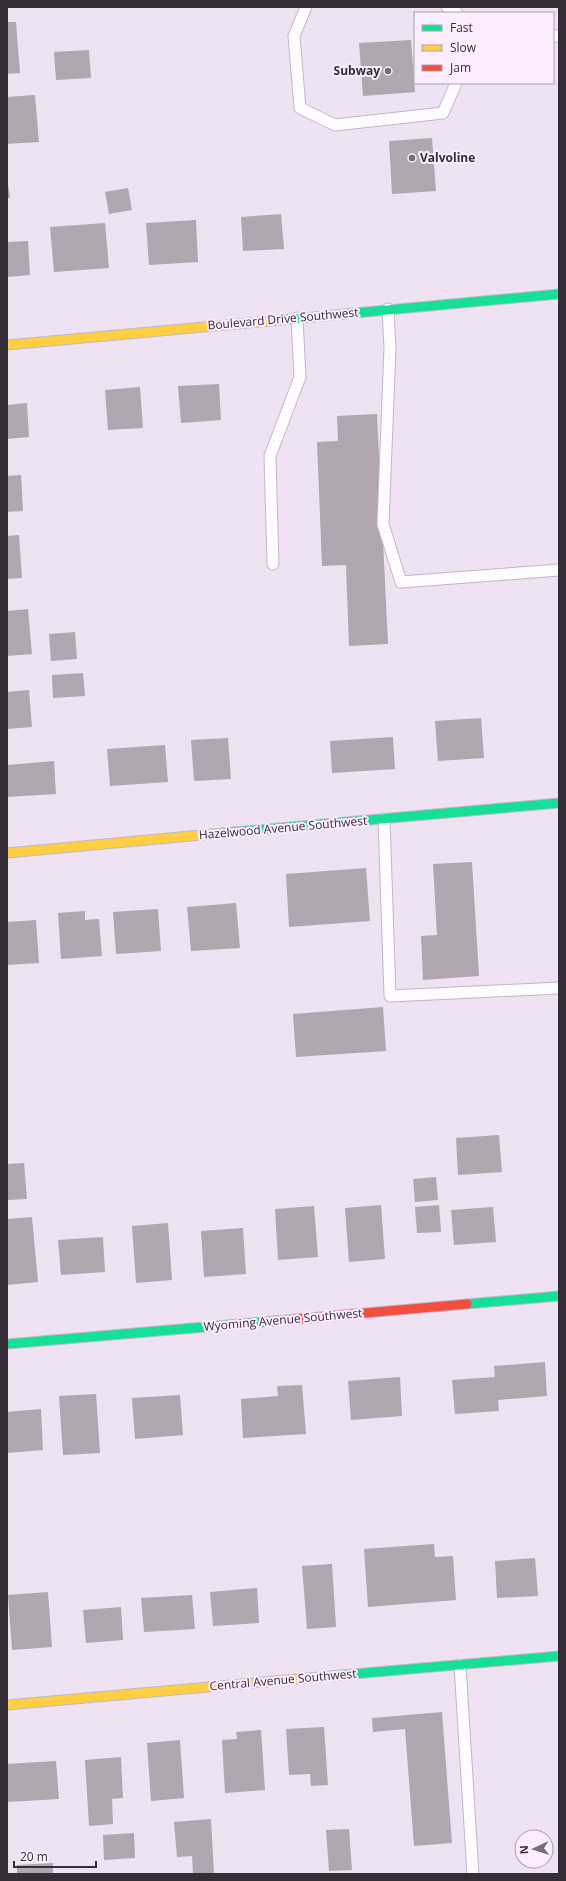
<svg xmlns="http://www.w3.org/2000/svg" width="566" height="1881" font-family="'Open Sans',sans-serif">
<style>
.building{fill:#b2a6b1}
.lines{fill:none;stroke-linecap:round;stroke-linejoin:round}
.lane-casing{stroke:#c2b8c5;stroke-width:13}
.fast-casing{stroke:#c2b8c5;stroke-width:11}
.slow-casing{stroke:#c2b8c5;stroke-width:11}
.jam-casing{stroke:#c2b8c5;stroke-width:11}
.lane{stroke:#fdfbfd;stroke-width:11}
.fast{stroke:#16e098;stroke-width:9}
.slow{stroke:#ffcf43;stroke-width:9}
.jam{stroke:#f24e42;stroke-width:9}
.poi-dot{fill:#776c79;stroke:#fbedff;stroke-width:1.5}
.labels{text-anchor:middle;stroke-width:4;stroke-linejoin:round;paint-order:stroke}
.poi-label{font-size:12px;font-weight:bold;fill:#362d38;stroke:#fbedff;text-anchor:end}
.street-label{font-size:12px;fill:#362d38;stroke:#fbedff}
</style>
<rect width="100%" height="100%" fill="#efe2f3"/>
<g class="building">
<path d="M7,22h9l4,51 -13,1z"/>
<path d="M411,40l4,52 -52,4 -4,-53z"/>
<path d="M89,50l2,28 -35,2 -2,-28z"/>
<path d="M35,95l4,47 -32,2v-47z"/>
<path d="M432,138l4,53 -44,3 -3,-53z"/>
<path d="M7,177l3,21h-3z"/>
<path d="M128,188l4,22 -23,4 -4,-22z"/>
<path d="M281,214l3,35 -41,2 -2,-34z"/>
<path d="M196,220l2,42 -49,3 -3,-42z"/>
<path d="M105,223l4,45 -55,4 -4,-45z"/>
<path d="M28,241l2,34 -23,2v-35z"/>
<path d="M219,384l2,36 -40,3 -3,-37z"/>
<path d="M140,387l3,41 -35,2 -3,-40z"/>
<path d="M27,403l2,34 -22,2v-34z"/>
<path d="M377,414l11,230 -39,2 -3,-81 -24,1 -5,-124 21,-1 -1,-25z"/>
<path d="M21,475l2,36 -16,1v-36z"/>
<path d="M19,535l3,43 -15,1v-43z"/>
<path d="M28,609l4,45 -25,2v-45z"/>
<path d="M75,632l2,27 -26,2 -2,-27z"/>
<path d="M83,673l2,23 -32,2 -1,-23z"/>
<path d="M29,690l3,37 -25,2v-37z"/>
<path d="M481,718l3,40 -46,3 -3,-40z"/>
<path d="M393,737l2,32 -63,4 -2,-32z"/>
<path d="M228,738l3,41 -37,2 -3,-41z"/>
<path d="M165,745l3,37 -58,4 -3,-37z"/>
<path d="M54,761l2,33 -49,3v-32z"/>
<path d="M472,862l7,114 -56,4 -2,-44 16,-1 -4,-71z"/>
<path d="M366,868l4,53 -81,6 -3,-53z"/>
<path d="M236,903l4,45 -49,3 -4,-44z"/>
<path d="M158,909l3,42 -45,3 -3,-42z"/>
<path d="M85,911v9l14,-1 3,37 -41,3 -3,-46z"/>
<path d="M36,920l3,43 -32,2v-43z"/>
<path d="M383,1007l3,44 -90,6 -3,-43z"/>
<path d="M499,1135l3,37 -44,3 -2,-37z"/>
<path d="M24,1163l3,36 -20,1v-36z"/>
<path d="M436,1177l2,23 -23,2 -2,-23z"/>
<path d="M381,1205l4,54 -36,3 -4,-54z"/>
<path d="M439,1205l2,27 -24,1 -2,-26z"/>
<path d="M314,1206l4,51 -40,3 -3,-51z"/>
<path d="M493,1207l3,35 -42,3 -3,-35z"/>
<path d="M32,1217l6,65 -31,3v-66z"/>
<path d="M168,1223l4,57 -36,3 -4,-57z"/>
<path d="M243,1228l3,46 -42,3 -3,-46z"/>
<path d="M103,1237l2,35 -44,3 -3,-35z"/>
<path d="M545,1362l2,34 -49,4 1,11 -44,3 -3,-34 43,-3 -1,-11z"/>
<path d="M400,1377l2,39 -51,4 -3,-39z"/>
<path d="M302,1385l4,49 -63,4 -2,-39 37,-3 -1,-10z"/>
<path d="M96,1394l4,59 -37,2 -4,-59z"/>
<path d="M180,1395l3,40 -48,4 -3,-41z"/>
<path d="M41,1409l2,41 -36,3v-41z"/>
<path d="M434,1544l1,13 18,-1 3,44 -88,7 -4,-58z"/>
<path d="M535,1558l3,38 -41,2 -2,-37z"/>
<path d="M332,1564l4,63 -29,2 -5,-63z"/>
<path d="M257,1588l2,35 -46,3 -3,-34z"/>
<path d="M48,1592l4,55 -40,3 -4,-55z"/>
<path d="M192,1595l3,34 -51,3 -3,-34z"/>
<path d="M121,1607l2,33 -37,3 -3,-33z"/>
<path d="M442,1712l10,131 -38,3 -9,-117 -32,3 -1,-14z"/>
<path d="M324,1727l4,58 -17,1 -1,-12 -21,1 -3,-46z"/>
<path d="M261,1730l4,60 -40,3 -3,-53 15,-1 -1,-7z"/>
<path d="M180,1740l4,58 -33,3 -4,-58z"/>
<path d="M121,1757l2,41 -11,1 1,25 -24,2 -4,-66z"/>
<path d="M56,1761l3,38 -52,3v-38z"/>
<path d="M211,1819l3,55h-21l-1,-18 -15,1 -3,-35z"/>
<path d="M349,1829l3,41 -23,1 -3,-41z"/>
<path d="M134,1833l1,25 -31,2 -1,-25z"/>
<path d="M53,1863v11h-36v-9z"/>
</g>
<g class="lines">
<defs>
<g id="lane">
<path d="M306,7l-12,29 6,72 35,17 108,-12 13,-30"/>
<path d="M447,7l10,6"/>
<path d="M553,36h6"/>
<path d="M388,309l2,39 -7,176 18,58 158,-12"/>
<path d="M273,564l-3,-108 30,-79 -3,-59"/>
<path d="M384,819l6,177 169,-8"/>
<path d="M460,1665l13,209"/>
</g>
<g id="fast">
<path d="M270,321l289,-27"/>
<path d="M223,833l336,-30"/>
<path d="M467,1304l92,-8"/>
<path d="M7,1344l268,-23"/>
<path d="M342,1675l217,-19"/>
</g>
<g id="slow">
<path d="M7,345l263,-24"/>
<path d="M7,853l216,-20"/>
<path d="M7,1705l335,-30"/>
</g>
<path id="jam" d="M275,1321l192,-17"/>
</defs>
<use href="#lane" class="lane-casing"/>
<use href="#fast" class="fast-casing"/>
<use href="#slow" class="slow-casing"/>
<use href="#jam" class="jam-casing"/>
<use href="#lane" class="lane"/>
<use href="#fast" class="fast"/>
<use href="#slow" class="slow"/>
<use href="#jam" class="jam"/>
</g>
<g class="poi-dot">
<circle cx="388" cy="71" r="4"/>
<circle cx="412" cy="158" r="4"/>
</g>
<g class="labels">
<g class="poi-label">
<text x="380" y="75">Subway</text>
<text x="420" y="162" text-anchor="start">Valvoline</text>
</g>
<g class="street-label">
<text transform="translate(283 319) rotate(-5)" y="4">Boulevard Drive Southwest</text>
<text transform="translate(283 828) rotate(-5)" y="4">Hazelwood Avenue Southwest</text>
<text transform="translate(283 1320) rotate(-5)" y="4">Wyoming Avenue Southwest</text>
<text transform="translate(283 1680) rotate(-5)" y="4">Central Avenue Southwest</text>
</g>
</g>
<rect width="566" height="1881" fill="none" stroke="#362d38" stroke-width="16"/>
<rect x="414" y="12" width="140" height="72" fill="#fbedff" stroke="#aca0af"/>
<rect x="422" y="25" width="20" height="6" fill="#16e098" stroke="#aca0af"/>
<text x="450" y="32" font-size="12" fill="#362d38">Fast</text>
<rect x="422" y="45" width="20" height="6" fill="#ffcf43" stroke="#aca0af"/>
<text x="450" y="52" font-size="12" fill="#362d38">Slow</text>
<rect x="422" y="65" width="20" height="6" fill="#f24e42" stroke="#aca0af"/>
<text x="450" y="72" font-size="12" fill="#362d38">Jam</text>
<g transform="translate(534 1849) rotate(266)"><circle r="19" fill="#fbedff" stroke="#aca0af"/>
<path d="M0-3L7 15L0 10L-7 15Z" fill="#776c79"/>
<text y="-6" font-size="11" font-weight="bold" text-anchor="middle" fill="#362d38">N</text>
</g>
<path d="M14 1861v6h82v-6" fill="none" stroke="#362d38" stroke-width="2"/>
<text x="20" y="1861" font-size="12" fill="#362d38" stroke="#fbedff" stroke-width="3" paint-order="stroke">20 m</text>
</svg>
